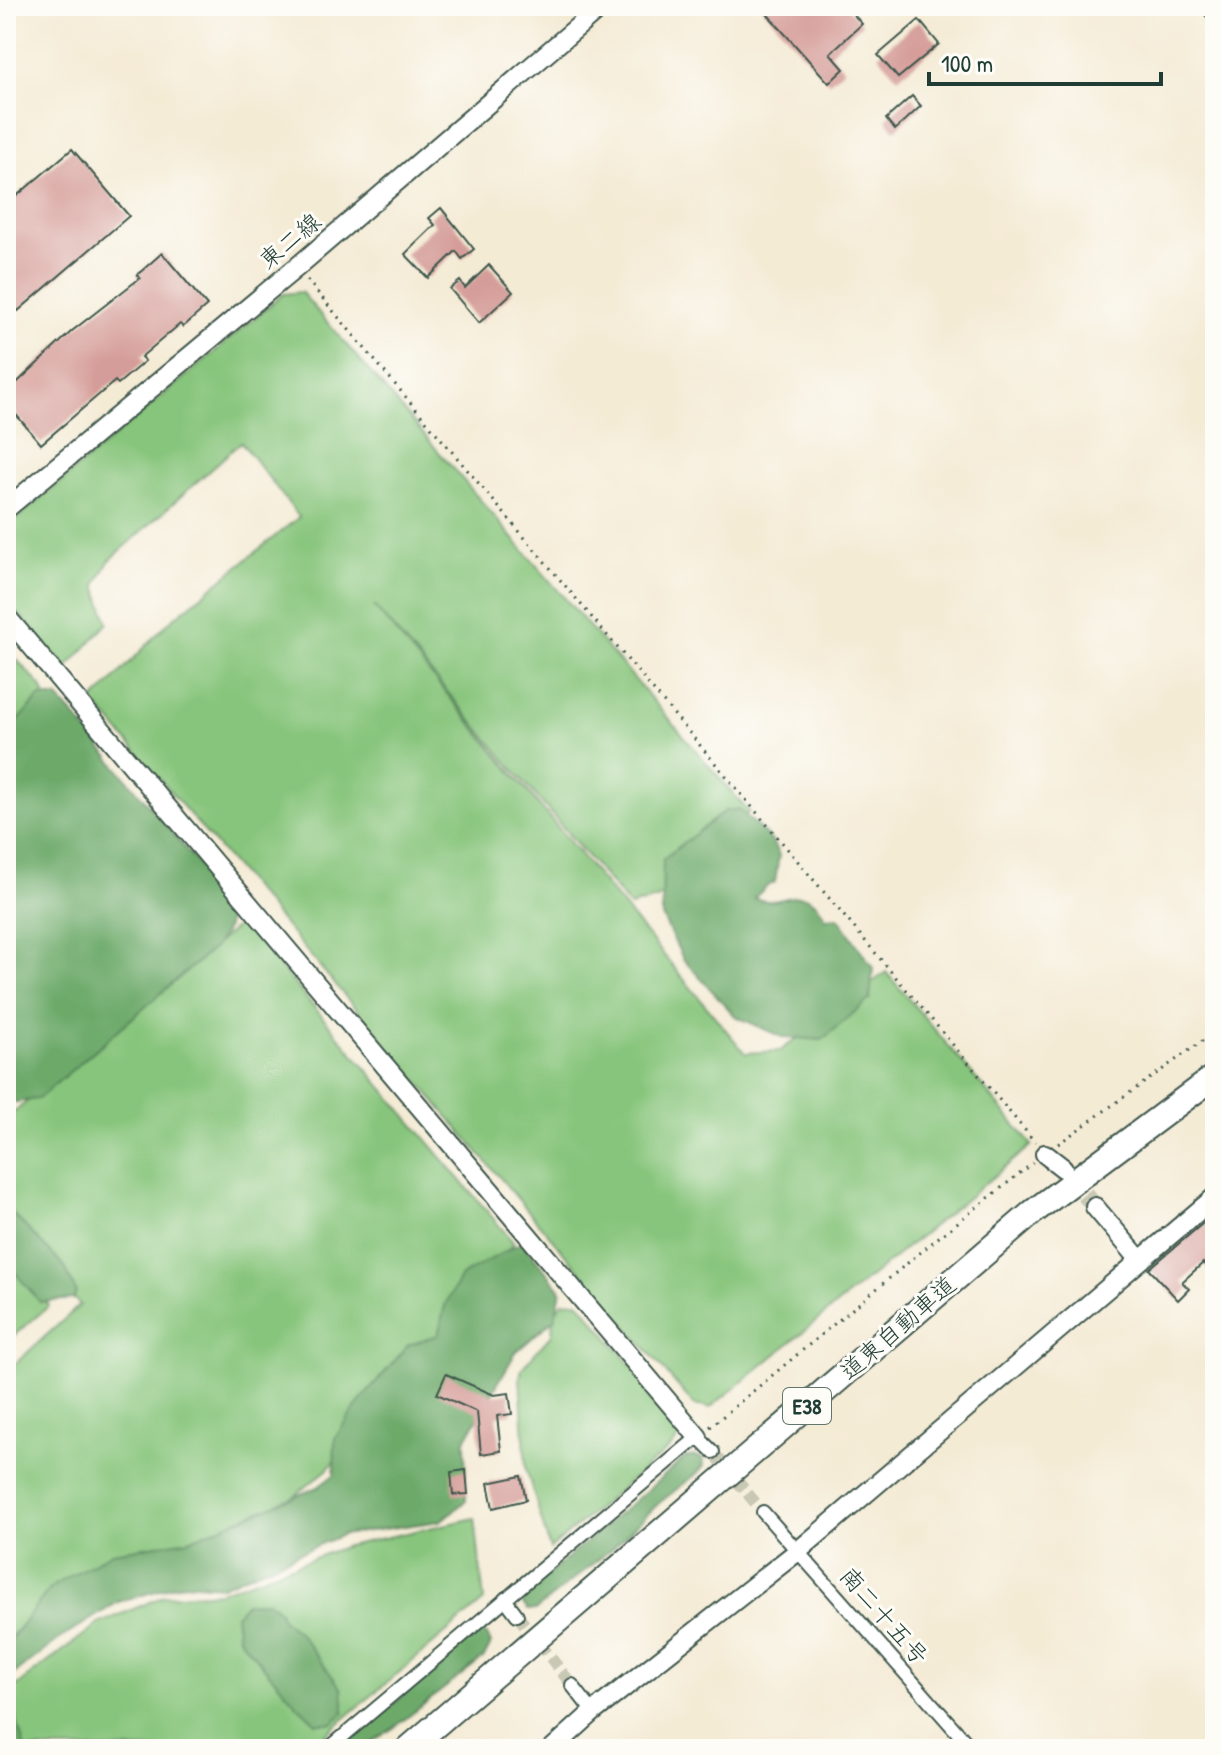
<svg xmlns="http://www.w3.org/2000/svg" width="1221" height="1755" font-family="'Patrick Hand','Klee One',sans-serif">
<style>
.green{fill:#87c57b;stroke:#538158;stroke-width:2}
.forest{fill:#6daa6b;stroke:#467450;stroke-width:2}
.building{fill:#d59d99}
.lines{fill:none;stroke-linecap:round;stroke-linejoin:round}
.street-tunnel{stroke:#c9c8b5;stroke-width:12;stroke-dasharray:12 6;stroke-linecap:butt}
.secondary-tunnel{stroke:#c9c8b5;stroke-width:18;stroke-dasharray:18 9;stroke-linecap:butt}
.street-casing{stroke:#3f574c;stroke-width:16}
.secondary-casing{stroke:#3f574c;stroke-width:22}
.highway-casing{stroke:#3f574c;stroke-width:28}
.path{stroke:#3f574c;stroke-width:3;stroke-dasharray:2 6;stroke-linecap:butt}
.street{stroke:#fff;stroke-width:12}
.secondary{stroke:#fff;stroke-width:18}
.highway{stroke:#fff;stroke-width:24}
.labels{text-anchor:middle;stroke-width:6;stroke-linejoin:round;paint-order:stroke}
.shield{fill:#fdfcf7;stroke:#62766e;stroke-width:2}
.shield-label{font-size:22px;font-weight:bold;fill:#1f3d34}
.street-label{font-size:24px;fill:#1f3d34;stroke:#fdfcf7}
</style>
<rect width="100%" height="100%" fill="#fdfcf7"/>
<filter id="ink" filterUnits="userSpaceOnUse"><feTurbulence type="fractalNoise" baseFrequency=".0125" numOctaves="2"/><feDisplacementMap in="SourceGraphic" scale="16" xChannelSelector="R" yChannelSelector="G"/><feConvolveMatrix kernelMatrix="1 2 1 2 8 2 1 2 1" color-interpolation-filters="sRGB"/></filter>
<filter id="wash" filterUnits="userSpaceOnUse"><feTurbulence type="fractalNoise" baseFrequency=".006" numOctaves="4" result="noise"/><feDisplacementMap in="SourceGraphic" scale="32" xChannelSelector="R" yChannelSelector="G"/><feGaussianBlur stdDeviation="1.8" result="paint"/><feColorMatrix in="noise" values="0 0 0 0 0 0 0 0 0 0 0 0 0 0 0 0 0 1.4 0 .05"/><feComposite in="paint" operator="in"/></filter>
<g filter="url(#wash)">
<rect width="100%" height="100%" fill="#f4ebd5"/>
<g class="green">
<path d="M301,292l448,520 -56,51 -16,21 -20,15 -27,7 -256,-300 371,447 35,-2 106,-79 146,173 -322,263 -16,-3 -601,-704 76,-79 130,-105 -58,-75 -132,119 -13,24 12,38 -41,45 -61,-68v-72l277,-234z"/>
<path d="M6,648l35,38 6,16 -41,38z"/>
<path d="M242,922l272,321 -187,227 -97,77 -183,50 -41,45v-270l74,-67 -74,-83v-103z"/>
<path d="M6,1251l34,39 9,16 -43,36z"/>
<path d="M578,1301l100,121 3,12 -8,11 -123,104 -24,-81 -6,-90 2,-10 30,-34 1,-19 10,-13z"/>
<path d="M475,1518l9,83 -176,148h-291l-11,-55 92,-70 66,-28 56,-4 127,-46z"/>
</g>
<g class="forest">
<path d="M40,697h17l20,22 153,183 -3,25 -11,19 -178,153 -29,4 -3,-2v-367z"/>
<path d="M739,809l32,31 8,15 -4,27 -9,5 -12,11c29,13 50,-23 72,20l12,-1 35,51 -3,31 -48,41 -40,-3 -47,-21 -52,-57 -21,-43 1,-57 62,-48z"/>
<path d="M6,1207l59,60 11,25 -2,7 -34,3 -34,-40z"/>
<path d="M522,1242l39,48 -6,28 -39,34 -51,88 1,61 -26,20 -98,14 -120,51 -38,-3 -66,19 -61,39 -51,39v-34l44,-58 62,-36 77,-12 129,-53 16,-12 1,-37 22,-33 51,-60 30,-10 7,-30 16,-29z"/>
<path d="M696,1456l7,3 1,7 -5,6 -40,31 -45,44 -78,63h-8l-5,-6v-8l163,-139z"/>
<path d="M268,1601l11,10 4,9 17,14 42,55 2,24 -12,10h-16l-19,-18 -59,-68 -3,-22 11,-12z"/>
<path d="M478,1632l9,3 4,9 -7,13 -89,70 -34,22h-20z"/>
<path d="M6,1683l19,66h-19z"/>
</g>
<g id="blocks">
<g class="building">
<path d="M760,6h86l16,18 -32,29 14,16 -15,14z"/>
<path d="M919,20l20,24 -41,34 -20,-23z"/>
<path d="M912,96l9,10 -26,24 -9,-11z"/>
<path d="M72,149l57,67 -111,95 -12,-15v-91z"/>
<path d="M441,208l33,41 -12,10 -6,-8 -28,27 -23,-24 30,-29 -6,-7z"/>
<path d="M162,253l45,53 -24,21 -3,-3 -39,33 4,4 -27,23 -3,-3 -74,63 -35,-41v-10l66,-62 68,-53 -3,-3z"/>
<path d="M489,265l24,27 -34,31 -29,-34 10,-8 5,7z"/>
<path d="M1215,1213v63l-12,-13 -21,19 7,7 -11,11 -29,-31z"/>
<path d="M446,1374l48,21 15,-2 3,21 -15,2 4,35 -20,3 -4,-42 -40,-18z"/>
<path d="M466,1470l2,24 -15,1 -2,-23z"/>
<path d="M521,1476l5,24 -33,8 -5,-25z"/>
</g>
</g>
</g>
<g filter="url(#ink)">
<use href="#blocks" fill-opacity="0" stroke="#3f574c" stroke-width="2"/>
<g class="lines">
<g class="street-tunnel">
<path d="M713,1452l50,60"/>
<path d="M517,1615l55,70"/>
</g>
<path class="secondary-tunnel" d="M1068,1173l27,34"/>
<defs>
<g id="street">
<path d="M1207,6l8,10"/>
<path d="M763,1512l209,237"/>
<path d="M505,1599l12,16"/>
<path d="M572,1685l21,27"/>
<path d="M328,1749l370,-312 15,15"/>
</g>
<g id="secondary">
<path d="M6,509l291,-242 305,-261"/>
<path d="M6,616l692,821"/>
<path d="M1045,1154l18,14"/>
<path d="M1095,1207l45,53"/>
<path d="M552,1749l41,-37 205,-161 417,-354"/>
</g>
<path id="highway" d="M408,1749l625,-537 182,-136"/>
</defs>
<use href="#street" class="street-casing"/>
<use href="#secondary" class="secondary-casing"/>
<use href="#highway" class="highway-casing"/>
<g class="path">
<path d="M307,280l728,862"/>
<path d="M1058,1144l157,-112"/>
<path d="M710,1427l229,-190 94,-74"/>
</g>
<use href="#street" class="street"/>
<use href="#secondary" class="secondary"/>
<use href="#highway" class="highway"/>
</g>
</g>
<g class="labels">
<rect class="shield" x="783" y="1388" width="48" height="36" rx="6"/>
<g class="shield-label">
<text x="807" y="1414">E38</text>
</g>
<g class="street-label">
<text transform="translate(290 241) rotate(-40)" y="8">東二線</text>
<text transform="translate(898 1328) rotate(-41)" y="8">道東自動車道</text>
<text transform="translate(884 1616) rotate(49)" y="8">南二十五号</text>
</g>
</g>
<rect width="1221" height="1755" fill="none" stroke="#fdfcf7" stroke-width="32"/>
<path d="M929 72v12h232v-12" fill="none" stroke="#1f3d34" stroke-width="4"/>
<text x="941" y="72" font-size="24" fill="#1f3d34" stroke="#fdfcf7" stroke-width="6" paint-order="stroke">100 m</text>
</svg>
